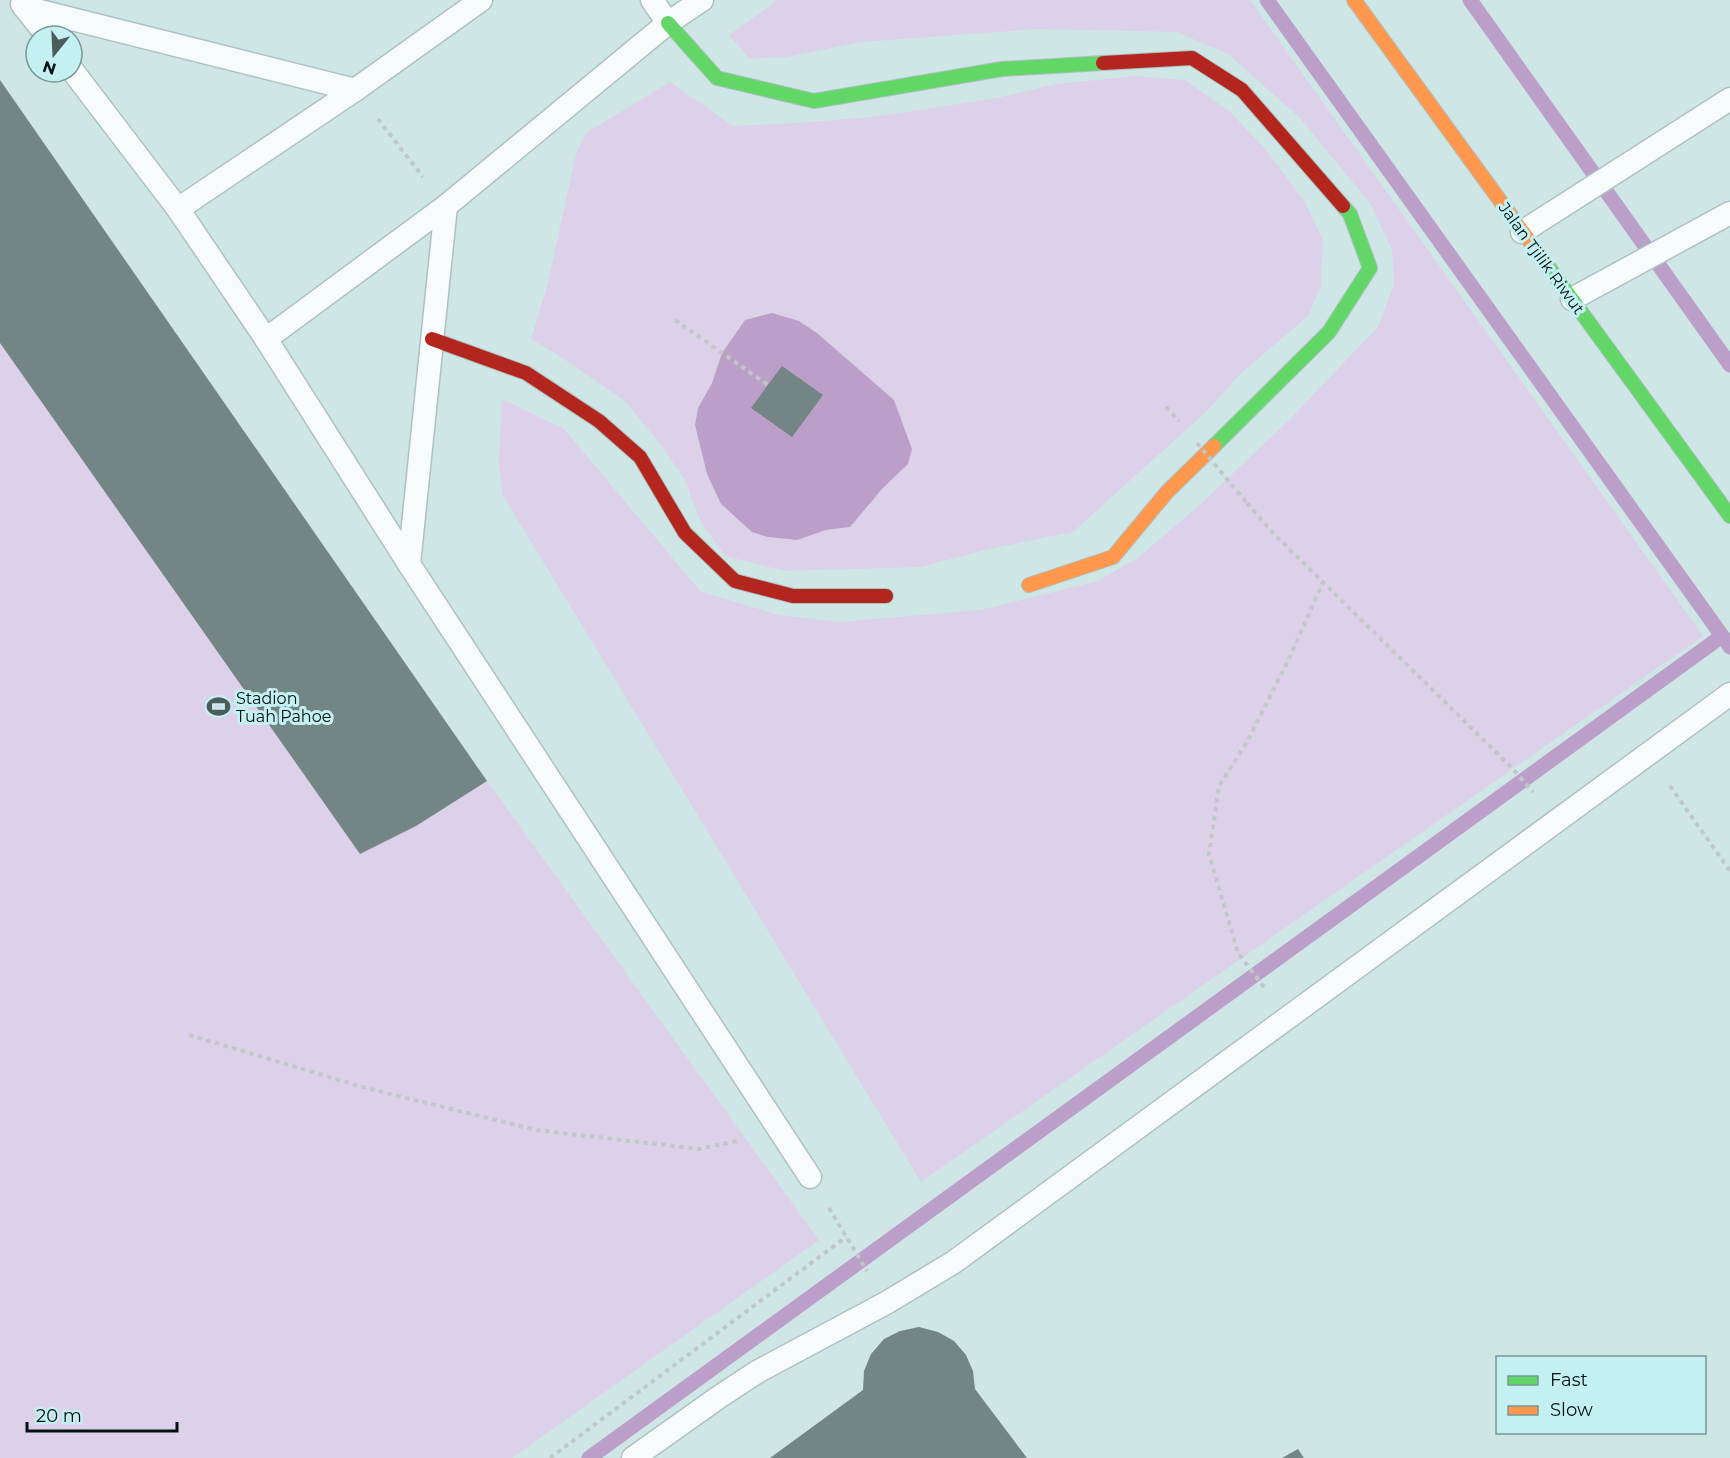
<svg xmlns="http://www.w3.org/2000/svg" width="1730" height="1458" font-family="Montserrat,sans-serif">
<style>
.green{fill:#dcd1e9;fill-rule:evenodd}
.water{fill:#bc9fc8}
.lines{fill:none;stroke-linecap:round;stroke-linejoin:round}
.stream{stroke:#bc9fc8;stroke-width:15}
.building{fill:#738585}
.lane-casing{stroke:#aec1c1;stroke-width:25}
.fast-casing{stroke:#aec1c1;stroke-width:16}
.slow-casing{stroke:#aec1c1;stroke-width:16}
.jam-casing{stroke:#aec1c1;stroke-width:16}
.path{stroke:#bfc7c7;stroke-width:4;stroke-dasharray:4.5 4.5;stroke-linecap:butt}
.lane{stroke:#f8fbfb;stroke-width:22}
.fast{stroke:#63d668;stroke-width:14}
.slow{stroke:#ff974d;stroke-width:14}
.jam{stroke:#b3261e;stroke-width:14}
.path-bridge{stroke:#bfc7c7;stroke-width:4;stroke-dasharray:4.5 4.5;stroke-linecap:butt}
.labels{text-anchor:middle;stroke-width:6;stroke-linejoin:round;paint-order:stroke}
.street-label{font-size:16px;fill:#031212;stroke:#c4f0f1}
.poi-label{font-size:16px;fill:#031212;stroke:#c4f0f1;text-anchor:start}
</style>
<rect width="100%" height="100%" fill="#cee6e6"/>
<g class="green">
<path d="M778,0h472l453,636 -782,546 -419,-688 -3,-33 3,-62 62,30 137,163 78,23 61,7 140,-12 118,-29 41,-24 66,-57 84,-80 89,-93 16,-43 -2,-34 -22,-47 -71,-86 -71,-63 -51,-22 -140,-3 -176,13 -75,15 -36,2 -21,-24z"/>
<path d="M1136,76l49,4 45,32 36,38 39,52 18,38 -2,46 -13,30 -69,59 -30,34 -136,123 -84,17 -69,18 -135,4 -60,-15 -25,-36 -16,-42 -27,-38 -33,-40 -66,-45 -27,-16 16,-52 29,-133 10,-21 84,-51 63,44 66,-3 82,-7 116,-18 59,-14zM799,321l18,12 77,67 18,49 -4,15 -26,25 -32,38 -24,3 -29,10 -76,-36 -14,-30 -12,-49 3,-17 14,-25 10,-30z"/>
<path d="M0,80l487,701 332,459 -307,218h-512z"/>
</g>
<path class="water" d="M772,313l27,8 18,12 77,67 18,49 -4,15 -26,25 -32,38 -24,3 -29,10 -29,-3 -16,-5 -31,-28 -14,-30 -12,-49 3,-17 14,-25 10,-30 23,-33z"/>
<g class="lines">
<g class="stream">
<path d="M1267,0l463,647"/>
<path d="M1470,0l260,365"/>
<path d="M589,1458l1133,-822"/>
</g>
</g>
<g class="building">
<path d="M0,80l487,701 -71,45 -56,28 -360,-511z"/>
<path d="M782,366l41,29 -31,42 -41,-29z"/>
<path d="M919,1327l19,5 16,9 12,14 7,16 2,18 52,69h-257l93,-68 1,-19 7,-17 13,-15 16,-8z"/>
<path d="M1298,1449l6,9h-22z"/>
</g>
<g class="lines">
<defs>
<g id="lane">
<path d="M652,0l16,23"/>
<path d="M22,4l25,32"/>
<path d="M24,7l331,83"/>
<path d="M72,70l106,139 88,130 143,225 401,613"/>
<path d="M178,209l177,-119 126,-90"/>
<path d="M1522,232l208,-133"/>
<path d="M1572,299l158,-86"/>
<path d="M266,339l180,-133 222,-183 34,-23"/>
<path d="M409,564l37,-358"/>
<path d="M633,1458l86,-61 38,-25 129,-69 68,-41 776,-568"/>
</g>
<g id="fast">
<path d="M668,23l49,55 97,23 188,-32 101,-6"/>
<path d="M1544,261l186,255"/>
<path d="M1214,446l115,-114 41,-64 -20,-54 -7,-8"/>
</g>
<g id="slow">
<path d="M1354,0l190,261"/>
<path d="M1029,585l84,-28 54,-65 47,-46"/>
</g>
<g id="jam">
<path d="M1103,63l89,-5 50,32 101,116"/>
<path d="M432,339l94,34 73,48 41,36 45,76 50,48 58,15h93"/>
</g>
</defs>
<use href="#lane" class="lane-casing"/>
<use href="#fast" class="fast-casing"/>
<use href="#slow" class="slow-casing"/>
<use href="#jam" class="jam-casing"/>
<g class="path">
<path d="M378,119l45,58"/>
<path d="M675,320l93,65"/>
<path d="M1166,407l13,14"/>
<path d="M1247,503l26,30 239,235 21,24"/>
<path d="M1670,786l60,85"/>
<path d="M1264,987l-26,-34 -29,-99 10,-68 28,-44 41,-81 35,-79"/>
<path d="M189,1035l177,53 170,42 163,19 42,-9"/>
<path d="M829,1208l38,63"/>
<path d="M550,1458l296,-221"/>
</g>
<use href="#lane" class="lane"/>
<use href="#fast" class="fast"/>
<use href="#slow" class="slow"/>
<use href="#jam" class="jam"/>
<path class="path-bridge" d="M1197,443l50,60"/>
</g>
<defs>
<symbol id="stadium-bare" viewBox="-9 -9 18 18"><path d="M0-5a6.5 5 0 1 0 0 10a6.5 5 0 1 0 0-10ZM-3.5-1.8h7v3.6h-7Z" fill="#4a5c5c" stroke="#c4f0f1" stroke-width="2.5" paint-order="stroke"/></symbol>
</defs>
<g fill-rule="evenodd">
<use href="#stadium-bare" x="202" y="690" width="33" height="33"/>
</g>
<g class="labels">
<g class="street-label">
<text transform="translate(1542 258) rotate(54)" y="6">Jalan Tjilik Riwut</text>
</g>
<g class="poi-label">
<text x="236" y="704">Stadion<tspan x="236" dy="18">Tuah Pahoe</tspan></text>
</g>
</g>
<rect x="1496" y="1356" width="210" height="78" fill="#c4f0f1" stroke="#779798" stroke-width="1.5"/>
<rect x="1508" y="1376" width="30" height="9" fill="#63d668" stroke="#779798" stroke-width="1.5"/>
<text x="1550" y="1386" font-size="18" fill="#031212">Fast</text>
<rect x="1508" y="1406" width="30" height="9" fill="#ff974d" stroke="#779798" stroke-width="1.5"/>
<text x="1550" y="1416" font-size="18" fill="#031212">Slow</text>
<g transform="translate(54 54) rotate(198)"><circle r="28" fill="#c4f0f1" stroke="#779798" stroke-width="1.5"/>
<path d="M0-4.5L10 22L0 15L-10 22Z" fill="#4a5c5c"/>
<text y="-9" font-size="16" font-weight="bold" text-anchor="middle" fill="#031212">N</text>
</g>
<path d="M27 1422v9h150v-9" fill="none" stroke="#031212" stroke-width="3"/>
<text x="36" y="1422" font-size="18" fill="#031212" stroke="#c4f0f1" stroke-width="4.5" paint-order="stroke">20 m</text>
</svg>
